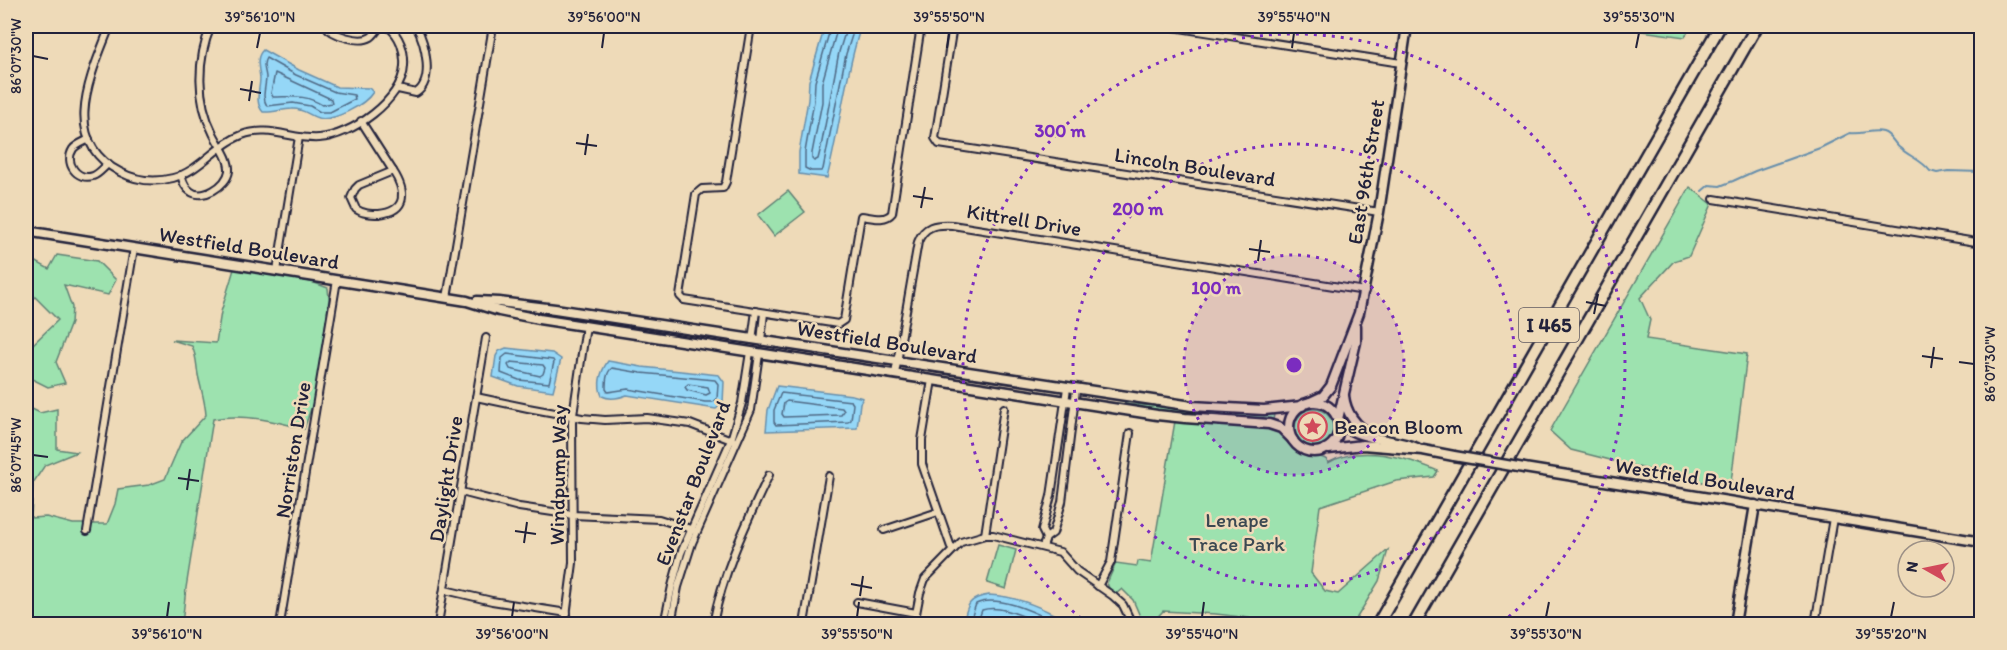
<svg xmlns="http://www.w3.org/2000/svg" width="2007" height="650" font-family="Itim,sans-serif">
<style>
.green{fill:#9de2af;stroke:#608275;stroke-width:1.5}
.water{fill:#95d7f7;stroke:#678fac;stroke-width:1.5}
.lines{fill:none;stroke-linecap:round;stroke-linejoin:round}
.shore{stroke:#506a86;stroke-width:1.5}
.stream{stroke:#678fac;stroke-width:2}
.street-casing{stroke:#22223b;stroke-width:10}
.secondary-casing{stroke:#22223b;stroke-width:13}
.highway-casing{stroke:#22223b;stroke-width:15}
.street{stroke:#eedab8;stroke-width:6}
.secondary{stroke:#eedab8;stroke-width:8}
.highway{stroke:#eedab8;stroke-width:10}
.secondary-bridge-casing{stroke:#22223b;stroke-width:13;stroke-linecap:butt}
.secondary-bridge{stroke:#eedab8;stroke-width:8}
.ticks{fill:none;stroke:#22223b;stroke-width:2}
.ring{fill:none;stroke:#7b2cbf;stroke-width:3;stroke-dasharray:3 6}
.labels{text-anchor:middle;stroke-width:5;stroke-linejoin:round;paint-order:stroke}
.shield{fill:#eedab8;stroke:#5f5960;stroke-width:1.5}
.shield-label{font-size:20px;font-weight:bold;fill:#22223b}
.street-label{font-size:21px;fill:#22223b;stroke:#eedab8}
.poi-label{font-size:21px;fill:#22223b;stroke:#eedab8;text-anchor:start}
.park-label{font-size:21px;fill:#3b4852;stroke:#eedab8}
.centre{fill:#7b2cbf;stroke:#eedab8;stroke-width:3}
.ring-label{font-size:18px;text-anchor:middle;font-weight:bold;fill:#7b2cbf;stroke:#eedab8;stroke-width:5;stroke-linejoin:round;paint-order:stroke}
.neatline{fill:none;stroke:#22223b;stroke-width:2}
.ticks-label{font-size:15px;text-anchor:middle;fill:#22223b}
</style>
<rect width="100%" height="100%" fill="#eedab8"/>
<filter id="ink" filterUnits="userSpaceOnUse"><feTurbulence type="fractalNoise" baseFrequency=".0167" numOctaves="2"/><feDisplacementMap in="SourceGraphic" scale="12" xChannelSelector="R" yChannelSelector="G"/><feConvolveMatrix kernelMatrix="1 2 1 2 8 2 1 2 1" color-interpolation-filters="sRGB"/></filter>
<g filter="url(#ink)">
<g class="green">
<path d="M1605,26h86l-6,11z"/>
<path d="M1690,187l22,17 -23,52 -15,5 -34,37 10,22 -4,19 101,15 -16,128 -20,1 -18,-2 -122,-31 -21,-19z"/>
<path d="M788,191l17,21 -31,24 -16,-21z"/>
<path d="M57,255l40,6 19,19 -8,15 -44,-10 8,22 -1,16 -15,39 9,21 -17,4 -22,-11v-37l7,5 25,-24 -29,-29 -3,-35 23,13z"/>
<path d="M234,269l78,13 16,6 1,11 -13,95 -12,35c-28,-8 -62,-16 -91,-10l-27,169 -4,36h-156v-218l14,7 17,-4v40l20,3 -32,13 -12,18 -2,35 15,-1 27,7h34l8,-20 3,-15 31,-4 16,-6 16,-37 25,-27c-1,-14 -5,-26 -8,-40 -2,-12 -1,-17 -6,-29l-20,-6 44,3 5,-31z"/>
<path d="M1114,403l160,11 -1,7 -110,-9z"/>
<circle cx="1314" cy="428" r="19"/>
<path d="M1175,421l91,6c21,5 19,18 34,26 9,5 19,1 27,7l1,3c33,-19 77,-6 110,8l-4,6 -38,4 -76,25 -9,67 14,18 13,3 50,-44 -9,31 -26,43h-103l-1,-6 -33,-4 -53,-3 -12,13h-15l6,-3 -9,-21 -11,-11 -6,5 -7,-6 -2,-5 9,-20 21,3 1,-5 13,2z"/>
<path d="M998,545l18,5 -10,39 -19,-6z"/>
</g>
<g class="water">
<path d="M825,26h36c-16,49 -21,102 -34,152l-28,-4v-22l9,-52 1,-19z"/>
<path d="M263,50l36,20 38,17 32,1 4,4c-8,13 -40,30 -55,26 -10,-3 -15,-10 -26,-9 -10,0 -19,4 -29,3 -9,-10 -3,-22 -3,-34 -1,-11 -5,-20 3,-28z"/>
<path d="M506,348l46,5 9,6 -8,32 -35,-5 -25,-9 3,-21 3,-5z"/>
<path d="M608,361l34,6 77,8 5,7 -1,21 -7,6 -89,-14c-8,3 -17,5 -25,1 -5,-12 -1,-25 6,-35z"/>
<path d="M777,386l75,9 11,3 -3,5 -3,25 -91,3 2,-21z"/>
<path d="M989,595c28,1 59,15 82,29h-108c4,-19 5,-26 26,-29z"/>
</g>
<g class="lines">
<g class="shore">
<path d="M831,26l-16,56 -1,19 -9,51v16l6,3h10l2,-2 23,-115 9,-28"/>
<path d="M838,26l-16,57v19l-10,51v6l2,2 4,-2 3,-12 18,-95 8,-26"/>
<path d="M266,58l30,17 39,17 19,3 1,4 -25,13h-10l-10,-6 -17,-3 -26,3c-6,-10 -1,-18 -1,-29 -1,-8 -4,-12 0,-19z"/>
<path d="M275,73l56,26 1,4 -10,2c-17,-11 -30,-8 -49,-8l-2,-4z"/>
<path d="M507,354l46,6 1,2 -5,21 -30,-3 -18,-7 1,-15z"/>
<path d="M511,362l32,3 2,3 -2,6 -3,2 -30,-7 -2,-4z"/>
<path d="M612,368l29,5 74,7 3,4 -1,15 -4,3h-8l-77,-13 -20,3 -2,-3c0,-7 0,-17 6,-21z"/>
<path d="M688,384l20,3 2,6 -4,2 -19,-5 -2,-3z"/>
<path d="M781,393l70,8 2,3 -2,16 -3,2 -72,3 -2,-3v-12z"/>
<path d="M787,401l55,7 2,3 -3,4 -57,2 -2,-3 2,-11z"/>
<path d="M969,624l7,-20c22,-11 62,10 83,20"/>
<path d="M977,624l5,-14c19,-6 42,7 60,14"/>
</g>
<path class="stream" d="M1702,191l7,-6 11,1 13,-5 22,-10 65,-23 30,-15c11,2 22,-4 33,-1 8,2 11,12 17,16 10,9 22,12 30,23l7,2 11,-2 34,1"/>
<defs>
<g id="street">
<path d="M110,26c-18,47 -52,114 10,146 17,9 34,11 53,6 27,-7 44,-34 69,-43 27,-10 51,5 77,3 32,-2 84,-38 85,-72 1,-15 -4,-31 -17,-40"/>
<path d="M326,26c6,9 34,18 45,11 4,-3 7,-8 9,-11"/>
<path d="M751,26l-25,156 -3,6 -21,1 -6,5 -16,102 4,4 154,24 6,-4 17,-104c10,1 24,6 31,-3l29,-187"/>
<path d="M953,26l-17,106 -1,6 4,6 440,68"/>
<path d="M1167,26l234,37"/>
<path d="M398,89l18,4c19,-12 9,-51 0,-67"/>
<path d="M361,121l32,50"/>
<path d="M89,139c-5,3 -12,5 -16,10 -9,14 4,32 20,27 6,-2 10,-8 15,-12"/>
<path d="M393,171c13,20 15,40 -14,43 -8,0 -16,0 -23,-5l-5,-11 4,-9 4,-4z"/>
<path d="M181,175c2,6 3,12 9,16 12,10 37,-5 39,-20 1,-13 -11,-27 -16,-38 -17,-33 -16,-74 -2,-107"/>
<path d="M1714,199l268,44"/>
<path d="M277,271l22,-134"/>
<path d="M447,298l46,-272"/>
<path d="M752,340l4,-29"/>
<path d="M761,341l3,-28"/>
<path d="M895,374l23,-132c6,-16 17,-18 34,-17l413,66"/>
<path d="M932,380l-10,60v24l30,86"/>
<path d="M476,397l52,11 54,10 23,2 42,-2 43,6 44,17"/>
<path d="M461,492l58,15 54,8 86,4 35,11"/>
<path d="M884,530l54,-18"/>
<path d="M87,531l47,-283"/>
<path d="M985,535l19,-127"/>
<path d="M1046,538l-4,-8 9,-34 16,-108"/>
<path d="M1043,547l3,-9 7,-5 9,-31 14,-112"/>
<path d="M1098,586l13,-24 19,-129"/>
<path d="M445,590l47,11 75,12"/>
<path d="M857,602l59,11"/>
<path d="M280,624l57,-344"/>
<path d="M438,624l48,-286"/>
<path d="M565,624l8,-61 -1,-141 14,-96"/>
<path d="M664,624l8,-38 9,-33 50,-113 11,-37 8,-51"/>
<path d="M671,624l7,-37 14,-44 59,-133 8,-56"/>
<path d="M713,624c10,-53 33,-100 56,-149"/>
<path d="M804,624l25,-148"/>
<path d="M914,624l6,-31 5,-14 36,-37 24,-7h8l67,17 17,19 36,25 10,9 9,19"/>
<path d="M1815,624l18,-106"/>
</g>
<g id="secondary">
<path d="M26,231l441,70 32,10 40,8 618,96 28,3 84,6 12,4 12,12"/>
<path d="M477,301l22,1 56,7 637,97 72,4 38,-4"/>
<path d="M1344,396c2,18 12,30 27,39"/>
<circle cx="1314" cy="427" r="25"/>
<path d="M1308,403l15,-7 8,-10 28,-73 20,-101 28,-186"/>
<path d="M1338,419l18,-77v-16"/>
<path d="M1339,422c22,20 52,15 78,26"/>
<path d="M1329,449l34,-4 60,5 31,6"/>
<path d="M1524,468l458,74"/>
<path d="M1735,624l20,-119"/>
</g>
<g id="highway">
<path d="M1378,624l342,-598"/>
<path d="M1414,624l343,-598"/>
</g>
</defs>
<use href="#street" class="street-casing"/>
<use href="#secondary" class="secondary-casing"/>
<use href="#highway" class="highway-casing"/>
<use href="#street" class="street"/>
<use href="#secondary" class="secondary"/>
<use href="#highway" class="highway"/>
<defs>
<path id="secondary-bridge" d="M1454,456l70,12"/>
</defs>
<use href="#secondary-bridge" class="secondary-bridge-casing"/>
<use href="#secondary-bridge" class="secondary-bridge"/>
</g>
</g>
<path class="ticks" d="M257,48l3,-15M602,48l2,-15M947,48l2,-15M1292,48l2,-15M1636,48l3,-15M33,56l15,3M240,89l21,4M249,101l3,-20M576,143l21,3M585,155l3,-21M913,196l20,3M921,208l4,-21M1249,249l21,3M1258,261l3,-21M1586,302l20,4M1594,314l4,-20M1922,356l21,3M1959,362l15,2M1931,368l3,-21M33,455l15,2M178,478l21,3M187,490l3,-21M515,531l21,3M524,543l3,-21M851,584l21,4M860,596l3,-20M167,617l2,-15M512,617l2,-15M857,617l2,-15M1202,617l2,-15M1546,617l3,-15M1891,617l3,-15"/>
<circle cx="1294" cy="365" r="110" fill="#7b2cbf" fill-opacity=".12"/>
<g class="ring">
<circle cx="1294" cy="365" r="110"/>
<circle cx="1294" cy="365" r="221"/>
<path d="M1088 624A331 331 0 1 1 1500 624"/>
</g>
<defs>
<symbol id="sight-ring" viewBox="-11 -11 22 22"><circle r="9.5" fill="#eedab8" stroke="#d1495b" stroke-width="1.5"/><path d="M0-6L1.8-2.2L6-1.7L2.9 1.2L3.7 5.4L0 3.3L-3.7 5.4L-2.9 1.2L-6-1.7L-1.8-2.2Z" fill="#d1495b"/></symbol>
</defs>
<g fill-rule="evenodd">
<use href="#sight-ring" x="1296" y="410" width="33" height="33"/>
</g>
<g class="labels">
<rect class="shield" x="1519" y="308" width="60" height="34" rx="4.5"/>
<g class="shield-label">
<text x="1549" y="332">I 465</text>
</g>
<g class="street-label">
<text transform="translate(1195 167) rotate(9)" y="7">Lincoln Boulevard</text>
<text transform="translate(1366 172) rotate(-81)" y="7">East 96th Street</text>
<text transform="translate(1024 220) rotate(9)" y="7">Kittrell Drive</text>
<text transform="translate(249 248) rotate(9)" y="7">Westfield Boulevard</text>
<text transform="translate(887 342) rotate(9)" y="7">Westfield Boulevard</text>
<text transform="translate(293 450) rotate(-81)" y="7">Norriston Drive</text>
<text transform="translate(558 475) rotate(-89)" y="7">Windpump Way</text>
<text transform="translate(446 479) rotate(-81)" y="7">Daylight Drive</text>
<text transform="translate(1705 479) rotate(9)" y="7">Westfield Boulevard</text>
<text transform="translate(693 483) rotate(-69)" y="7">Evenstar Boulevard</text>
</g>
<g class="poi-label">
<text x="1334" y="434">Beacon Bloom</text>
</g>
<g class="park-label">
<text x="1237" y="527">Lenape<tspan x="1237" dy="24">Trace Park</tspan></text>
</g>
</g>
<circle cx="1294" cy="365" r="9" class="centre"/>
<g class="ring-label">
<text x="1060" y="137">300 m</text>
<text x="1138" y="215">200 m</text>
<text x="1216" y="294">100 m</text>
</g>
<rect width="2007" height="650" fill="none" stroke="#eedab8" stroke-width="66"/>
<g transform="translate(1926 569) rotate(279)"><circle r="28" fill="#eedab8" stroke="#9c9086" stroke-width="1.5"/>
<path d="M0-4.5L10 22L0 15L-10 22Z" fill="#d1495b"/>
<text y="-9" font-size="16" font-weight="bold" text-anchor="middle" fill="#22223b">N</text>
</g>
<rect x="33" y="33" width="1941" height="584" class="neatline"/>
<g class="ticks-label">
<text x="260" y="22">39°56'10"N</text>
<text x="604" y="22">39°56'00"N</text>
<text x="949" y="22">39°55'50"N</text>
<text x="1294" y="22">39°55'40"N</text>
<text x="1639" y="22">39°55'30"N</text>
<text transform="translate(16 56) rotate(-90)" y="5">86°07'30"W</text>
<text transform="translate(1990 364) rotate(-90)" y="5">86°07'30"W</text>
<text transform="translate(16 455) rotate(-90)" y="5">86°07'45"W</text>
<text x="167" y="639">39°56'10"N</text>
<text x="512" y="639">39°56'00"N</text>
<text x="857" y="639">39°55'50"N</text>
<text x="1202" y="639">39°55'40"N</text>
<text x="1546" y="639">39°55'30"N</text>
<text x="1891" y="639">39°55'20"N</text>
</g>
</svg>
